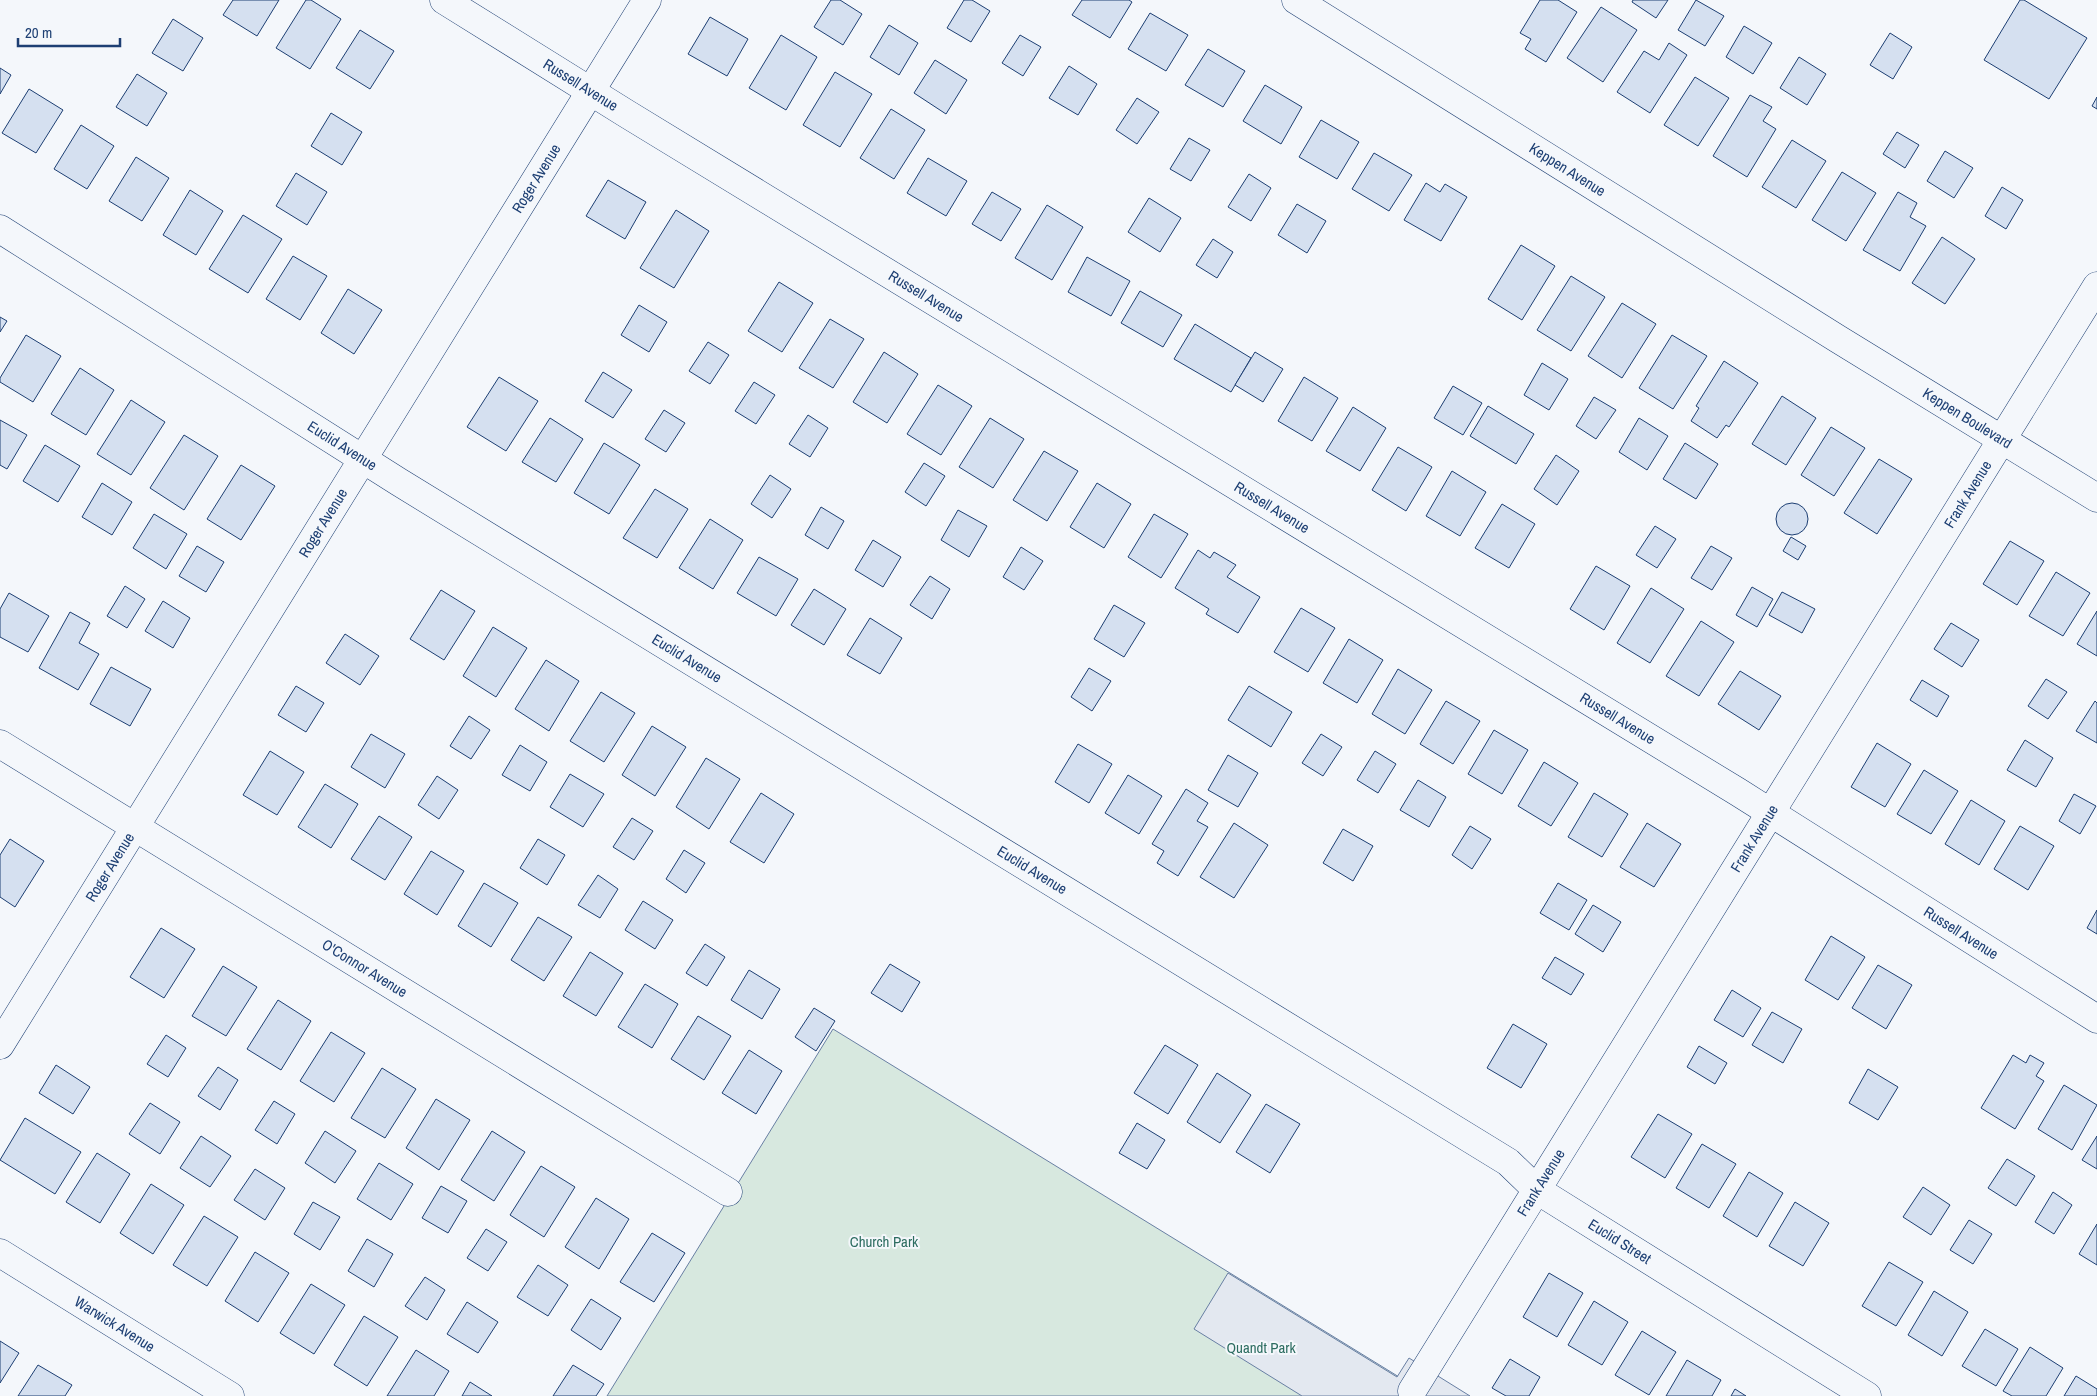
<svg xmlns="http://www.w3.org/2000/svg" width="2097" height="1396" font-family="'Archivo Narrow',sans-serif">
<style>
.green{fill:#d7e8df;stroke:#687fa3}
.parking{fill:#e3e8f0;stroke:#687fa3}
.building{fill:#d5e0f0;stroke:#1d3f73}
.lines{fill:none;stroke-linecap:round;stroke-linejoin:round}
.minor-casing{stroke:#1d3f73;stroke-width:29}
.minor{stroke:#f4f7fb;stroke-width:28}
.labels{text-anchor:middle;stroke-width:4;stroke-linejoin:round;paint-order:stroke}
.street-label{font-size:15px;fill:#1d3f73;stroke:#f4f7fb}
.park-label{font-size:15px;fill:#2c6c60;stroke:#f4f7fb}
</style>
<rect width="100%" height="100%" fill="#f4f7fb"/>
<path class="green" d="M833,1029l597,367h-823z"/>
<path class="parking" d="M1228,1273l169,104 12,-19 61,38h-168l-108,-67z"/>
<g class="building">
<path d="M233,0h46l-22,36 -34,-21z"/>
<path d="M306,0h5l30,19 -31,50 -34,-21z"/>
<path d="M831,0h9l22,14 -19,31 -29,-18z"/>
<path d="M964,0h8l18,11 -19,31 -24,-14z"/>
<path d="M1082,0h47l3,2 -22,36 -38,-23z"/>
<path d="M1540,0h18l19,12 -31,50 -21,-13 6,-10 -11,-6z"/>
<path d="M1633,0h35l-12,18 -24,-16z"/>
<path d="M1696,0l28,16 -19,30 -27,-16z"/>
<path d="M2020,0h4l63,38 -38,61 -65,-39z"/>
<path d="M1601,7l36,23 -34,52 -36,-24z"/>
<path d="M1150,13l38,22 -22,36 -38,-22z"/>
<path d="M710,17l38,22 -21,37 -39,-22z"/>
<path d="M173,19l30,19 -20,33 -31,-18z"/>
<path d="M889,25l29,18 -19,32 -29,-18z"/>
<path d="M1744,26l28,17 -19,31 -27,-17z"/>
<path d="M360,30l34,21 -24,38 -34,-21z"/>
<path d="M1890,33l22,14 -19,32 -23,-14z"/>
<path d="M781,35l36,22 -31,53 -37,-22z"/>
<path d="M1020,35l21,12 -18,29 -21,-13z"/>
<path d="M1669,43l18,12 -37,58 -33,-21 27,-41 15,9z"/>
<path d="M1208,49l37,22 -22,36 -38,-22z"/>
<path d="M1799,57l27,17 -19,31 -27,-17z"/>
<path d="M935,60l32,20 -21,34 -32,-21z"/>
<path d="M1069,66l28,18 -19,31 -29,-17z"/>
<path d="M0,68l11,7 -11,19z"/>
<path d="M835,72l37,22 -32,53 -37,-22z"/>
<path d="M137,74l30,19 -20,33 -31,-19z"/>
<path d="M1695,77l34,21 -31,48 -34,-21z"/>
<path d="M1265,85l37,22 -21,37 -38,-23z"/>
<path d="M29,89l34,21 -27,43 -34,-20z"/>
<path d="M1750,95l22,12 -9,14 13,8 -29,48 -34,-21z"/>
<path d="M2097,97v12l-5,-3z"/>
<path d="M1137,98l22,14 -22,32 -21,-14z"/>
<path d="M891,109l34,21 -31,49 -34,-21z"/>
<path d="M331,113l31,19 -20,33 -31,-19z"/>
<path d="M1321,120l38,22 -22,37 -38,-22z"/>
<path d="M81,125l33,21 -27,43 -33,-20z"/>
<path d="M1897,132l22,13 -14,23 -22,-14z"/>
<path d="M1189,138l21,12 -19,31 -21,-12z"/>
<path d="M1792,140l34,21 -30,47 -34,-21z"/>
<path d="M1945,151l28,17 -19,30 -27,-17z"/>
<path d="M1374,153l38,22 -23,36 -37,-22z"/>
<path d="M136,157l33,21 -27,43 -33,-20z"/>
<path d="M928,158l39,23 -21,35 -39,-23z"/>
<path d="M1842,172l34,21 -30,48 -34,-21z"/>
<path d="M296,173l31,19 -20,33 -31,-19z"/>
<path d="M1249,174l22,14 -20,33 -23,-14z"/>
<path d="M608,180l38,22 -21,37 -39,-23z"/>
<path d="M1426,183l14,9 5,-8 22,13 -26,44 -37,-21z"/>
<path d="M2002,187l21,13 -17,29 -21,-13z"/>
<path d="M190,190l33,21 -27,44 -33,-20z"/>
<path d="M992,192l29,17 -20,32 -29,-17z"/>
<path d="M1898,192l19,11 -7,14 16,9 -26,45 -37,-21z"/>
<path d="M1149,198l32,20 -21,34 -32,-20z"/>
<path d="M1297,204l29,17 -19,32 -29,-18z"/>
<path d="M1047,205l36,22 -31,53 -37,-22z"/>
<path d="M676,210l33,21 -35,57 -34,-20z"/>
<path d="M243,215l39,24 -34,54 -39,-24z"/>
<path d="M1942,237l33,22 -30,45 -33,-21z"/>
<path d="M1213,239l20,13 -16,26 -21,-13z"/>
<path d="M1521,245l34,21 -33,54 -34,-21z"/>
<path d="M293,256l34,20 -27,44 -34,-21z"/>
<path d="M1087,257l43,24 -19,35 -43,-24z"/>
<path d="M1571,276l34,21 -34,54 -34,-21z"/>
<path d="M779,282l34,21 -31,49 -34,-21z"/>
<path d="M348,289l34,21 -28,44 -33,-21z"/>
<path d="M1140,291l42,24 -19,32 -42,-24z"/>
<path d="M1622,303l34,21 -34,54 -34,-22z"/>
<path d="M639,305l28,17 -18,30 -28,-17z"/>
<path d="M0,317l7,4 -7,11z"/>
<path d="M830,319l34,20 -31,49 -34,-20z"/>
<path d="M1195,324l56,34 -20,34 -57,-33z"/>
<path d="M26,335l35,21 -28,46 -33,-20v-4z"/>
<path d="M1672,335l35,21 -34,53 -34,-21z"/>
<path d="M708,342l21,13 -19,29 -21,-13z"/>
<path d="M884,352l34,22 -31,49 -34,-21z"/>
<path d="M1255,352l28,17 -20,33 -28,-17z"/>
<path d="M1724,361l34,22 -29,44 -3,-2 -9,13 -26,-17 8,-13 -3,-2z"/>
<path d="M1542,363l26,16 -19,31 -25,-15z"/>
<path d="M80,368l34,22 -28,45 -35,-21z"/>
<path d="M603,372l29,18 -19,28 -28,-17z"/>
<path d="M499,377l39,24 -32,50 -39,-24z"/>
<path d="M1304,377l34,21 -26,43 -34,-20z"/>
<path d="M754,382l21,13 -19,29 -21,-13z"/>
<path d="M938,385l34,21 -31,49 -34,-21z"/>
<path d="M1453,386l29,17 -19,32 -29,-17z"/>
<path d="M1782,396l34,22 -30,47 -34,-21z"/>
<path d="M1594,397l22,13 -20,29 -20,-13z"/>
<path d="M131,400l34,22 -34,53 -34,-21z"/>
<path d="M1488,406l46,28 -18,30 -46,-28z"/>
<path d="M1353,407l33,21 -26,43 -34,-20z"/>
<path d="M664,410l21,13 -19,29 -21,-13z"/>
<path d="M808,415l20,13 -18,29 -21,-13z"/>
<path d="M550,418l33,21 -27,43 -34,-20z"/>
<path d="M990,418l34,21 -31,49 -34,-21z"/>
<path d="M1639,418l29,18 -21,34 -28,-18z"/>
<path d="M0,420l27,15 -20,34 -7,-4z"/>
<path d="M1831,427l34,21 -31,48 -33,-21z"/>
<path d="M184,435l34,21 -34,54 -34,-22z"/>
<path d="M604,443l36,22 -31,49 -35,-21z"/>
<path d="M1685,443l33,21 -22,35 -33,-20z"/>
<path d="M45,445l35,21 -22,36 -35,-21z"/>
<path d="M1398,447l34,20 -26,44 -34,-21z"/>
<path d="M1044,451l34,20 -31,50 -34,-21z"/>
<path d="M1556,455l23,16 -22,34 -23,-16z"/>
<path d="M1879,459l33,20 -35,55 -33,-21z"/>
<path d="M924,463l21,13 -19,30 -21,-14z"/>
<path d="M241,465l34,21 -34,54 -34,-21z"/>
<path d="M1452,471l34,21 -26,44 -34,-20z"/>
<path d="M770,475l21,14 -19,29 -21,-14z"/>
<path d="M102,483l30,19 -20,33 -30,-18z"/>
<path d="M1097,483l34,21 -27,44 -34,-21z"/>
<path d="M655,489l33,20 -31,49 -34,-20z"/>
<circle cx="1792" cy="519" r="16"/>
<path d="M1502,504l33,20 -26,44 -34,-20z"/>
<path d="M821,507l23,14 -16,28 -23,-14z"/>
<path d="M958,510l29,16 -18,31 -28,-17z"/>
<path d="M154,514l33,20 -21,35 -33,-21z"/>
<path d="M1154,514l34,20 -27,44 -33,-21z"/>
<path d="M710,519l33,21 -30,49 -34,-21z"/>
<path d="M1655,526l21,13 -19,29 -21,-13z"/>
<path d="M1791,537l15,9 -8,14 -15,-9z"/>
<path d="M873,540l28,17 -18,30 -28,-17z"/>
<path d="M2010,541l34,20 -27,44 -34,-21z"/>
<path d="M197,546l27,16 -18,30 -27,-16z"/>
<path d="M1711,546l21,12 -20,32 -21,-12z"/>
<path d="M1021,547l22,14 -19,29 -21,-13z"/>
<path d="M1198,550l12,8 4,-6 22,13 -9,12 33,20 -22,36 -32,-19 3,-5 -34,-21z"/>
<path d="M759,557l39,22 -22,37 -39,-23z"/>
<path d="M1596,566l34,20 -26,44 -34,-21z"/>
<path d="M2056,572l34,21 -27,43 -34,-20z"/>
<path d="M930,576l20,13 -18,30 -22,-14z"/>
<path d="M125,586l20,13 -18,29 -20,-12z"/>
<path d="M1752,587l21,12 -16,28 -21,-12z"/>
<path d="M1651,588l33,21 -34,54 -33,-20z"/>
<path d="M814,589l32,20 -22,36 -33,-20z"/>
<path d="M441,590l34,21 -31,49 -34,-21z"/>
<path d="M1782,592l33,17 -13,24 -33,-18z"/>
<path d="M9,593l40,23 -21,36 -28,-15v-28z"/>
<path d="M163,601l27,17 -17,30 -28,-17z"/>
<path d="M1114,605l31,18 -21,34 -30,-18z"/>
<path d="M1301,608l34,20 -27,44 -34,-20z"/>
<path d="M2097,611v45l-20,-12z"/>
<path d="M70,612l20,11 -11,20 20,11 -21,36 -39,-22z"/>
<path d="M870,618l32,20 -22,36 -33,-19z"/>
<path d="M1701,621l33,21 -35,54 -33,-20z"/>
<path d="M1951,623l28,17 -17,27 -28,-18z"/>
<path d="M493,627l34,21 -31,49 -33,-21z"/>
<path d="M345,634l34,22 -19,29 -34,-22z"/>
<path d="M1349,639l34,21 -26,43 -34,-20z"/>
<path d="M546,660l33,21 -30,50 -34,-22z"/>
<path d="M111,667l40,22 -21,37 -40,-22z"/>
<path d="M1089,668l22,13 -19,30 -21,-14z"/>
<path d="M1398,669l34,21 -27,44 -33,-20z"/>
<path d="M1740,671l41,25 -22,34 -41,-26z"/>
<path d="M2046,679l21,13 -19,27 -20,-13z"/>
<path d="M1922,680l27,16 -12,21 -27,-17z"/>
<path d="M296,686l28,17 -18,29 -28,-17z"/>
<path d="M1249,686l43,26 -21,35 -43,-27z"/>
<path d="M601,692l34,21 -31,49 -34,-21z"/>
<path d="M1446,701l34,20 -27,43 -33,-20z"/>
<path d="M2095,701l2,2v40l-21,-12z"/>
<path d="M469,716l21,14 -19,29 -21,-13z"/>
<path d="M652,726l34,21 -31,49 -33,-21z"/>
<path d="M1494,730l34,20 -26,44 -34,-20z"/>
<path d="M371,734l34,20 -20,34 -34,-21z"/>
<path d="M1321,734l21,13 -19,29 -21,-13z"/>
<path d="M2025,740l28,18 -17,29 -29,-17z"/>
<path d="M1877,743l34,21 -26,43 -34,-20z"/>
<path d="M1078,744l34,20 -23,39 -34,-21z"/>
<path d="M520,745l27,17 -17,29 -28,-16z"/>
<path d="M270,751l34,21 -27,43 -34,-20z"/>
<path d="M1375,751l21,13 -18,29 -21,-13z"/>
<path d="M1228,755l30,18 -20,34 -30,-17z"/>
<path d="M706,758l34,21 -31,50 -33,-22z"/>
<path d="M1544,762l34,21 -27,43 -33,-20z"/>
<path d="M1924,770l34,21 -27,43 -34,-20z"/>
<path d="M570,774l34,20 -21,33 -33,-20z"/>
<path d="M1128,775l34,21 -23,38 -34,-21z"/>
<path d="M437,776l21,14 -19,29 -21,-14z"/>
<path d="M1418,780l28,17 -17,30 -29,-17z"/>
<path d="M325,784l33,20 -27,44 -33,-21z"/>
<path d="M1186,789l22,14 -11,18 11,6 -30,49 -21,-13 7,-12 -12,-7z"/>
<path d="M761,793l33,21 -30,49 -34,-21z"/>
<path d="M1594,793l34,21 -26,43 -34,-20z"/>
<path d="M2074,794l22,12 -16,28 -21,-13z"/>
<path d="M1971,800l34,21 -26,44 -34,-21z"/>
<path d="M379,816l33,21 -27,43 -34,-21z"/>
<path d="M632,818l21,13 -19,29 -21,-13z"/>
<path d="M1234,823l34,22 -34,53 -34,-21z"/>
<path d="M1647,823l34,21 -27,43 -34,-20z"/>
<path d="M1470,826l21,13 -19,30 -20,-14z"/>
<path d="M2020,826l34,20 -26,44 -34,-21z"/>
<path d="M1343,829l30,17 -20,35 -30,-18z"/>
<path d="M10,839l34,22 -29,46 -15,-10v-42z"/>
<path d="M538,839l27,16 -18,30 -27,-17z"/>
<path d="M684,850l21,13 -19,30 -20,-14z"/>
<path d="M431,851l33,20 -27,44 -33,-21z"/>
<path d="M598,875l20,14 -18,29 -22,-13z"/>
<path d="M484,883l34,20 -27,44 -33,-21z"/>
<path d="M1558,883l29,17 -18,30 -29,-17z"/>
<path d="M643,901l30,19 -18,29 -30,-19z"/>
<path d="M1593,905l28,17 -18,30 -28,-18z"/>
<path d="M2097,910v24l-10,-6z"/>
<path d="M538,917l34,20 -28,44 -33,-21z"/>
<path d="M161,928l34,21 -31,49 -34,-21z"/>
<path d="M1831,936l34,21 -27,43 -33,-20z"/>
<path d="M705,944l20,13 -18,29 -21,-13z"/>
<path d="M590,952l33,21 -27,43 -33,-20z"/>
<path d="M1555,957l29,17 -13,21 -29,-17z"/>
<path d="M890,964l30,18 -18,30 -31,-19z"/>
<path d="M1878,965l34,20 -26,44 -34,-21z"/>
<path d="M223,966l34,21 -31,49 -34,-20z"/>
<path d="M749,970l31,19 -18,30 -31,-19z"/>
<path d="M645,984l33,20 -26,44 -34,-21z"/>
<path d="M1732,990l29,18 -18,29 -29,-17z"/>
<path d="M278,1000l33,21 -30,49 -34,-21z"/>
<path d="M814,1008l21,13 -19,30 -21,-14z"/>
<path d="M1772,1012l30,17 -19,34 -31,-18z"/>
<path d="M698,1016l33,20 -27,44 -33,-21z"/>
<path d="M1513,1024l34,20 -26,44 -34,-20z"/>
<path d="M331,1032l34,21 -31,49 -34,-21z"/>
<path d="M166,1035l20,13 -18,29 -21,-13z"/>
<path d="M1165,1045l33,20 -30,49 -34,-21z"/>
<path d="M1699,1046l28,17 -12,21 -28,-17z"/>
<path d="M749,1050l33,21 -26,43 -34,-21z"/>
<path d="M2013,1055l13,8 4,-8 14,8 -8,13 8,5 -29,48 -34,-21z"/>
<path d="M56,1065l34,22 -17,27 -34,-21z"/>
<path d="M218,1067l20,13 -18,30 -22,-14z"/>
<path d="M382,1068l34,21 -31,49 -34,-20z"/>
<path d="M1868,1069l30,18 -20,33 -29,-17z"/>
<path d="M1217,1073l34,22 -31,48 -33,-21z"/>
<path d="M2064,1085l33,20 -25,45 -34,-21z"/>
<path d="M436,1099l34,21 -31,50 -33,-22z"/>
<path d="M274,1101l21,13 -18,30 -22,-14z"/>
<path d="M150,1103l30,19 -20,32 -31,-20z"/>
<path d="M1266,1104l34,20 -30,49 -34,-21z"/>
<path d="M1658,1114l34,20 -27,44 -34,-21z"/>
<path d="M25,1118l56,34 -26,42 -55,-34z"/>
<path d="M1137,1123l28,17 -18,29 -28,-16z"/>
<path d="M325,1131l31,20 -21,32 -30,-20z"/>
<path d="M492,1131l33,21 -31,49 -33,-21z"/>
<path d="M201,1136l30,20 -21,31 -30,-19z"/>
<path d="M2097,1136v33l-15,-9z"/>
<path d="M1702,1144l34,20 -27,44 -33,-20z"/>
<path d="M97,1153l33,21 -30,49 -34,-21z"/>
<path d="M2007,1159l28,17 -19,30 -28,-18z"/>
<path d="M379,1163l34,21 -22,36 -34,-21z"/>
<path d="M541,1166l34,21 -31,50 -34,-22z"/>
<path d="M255,1169l30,19 -20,32 -31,-20z"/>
<path d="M1749,1172l34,21 -26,44 -34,-21z"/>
<path d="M151,1184l33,21 -31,49 -33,-21z"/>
<path d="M441,1186l26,15 -19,32 -26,-15z"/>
<path d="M1923,1187l27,18 -19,30 -28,-18z"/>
<path d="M2053,1192l19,13 -18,29 -19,-12z"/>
<path d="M596,1198l33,21 -30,50 -34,-22z"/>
<path d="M313,1202l27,15 -20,33 -26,-16z"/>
<path d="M1795,1202l34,21 -26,43 -34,-20z"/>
<path d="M204,1216l34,21 -31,49 -34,-21z"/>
<path d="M1969,1220l23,14 -19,30 -23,-14z"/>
<path d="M2097,1224v41l-18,-11z"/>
<path d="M486,1229l21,13 -19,29 -21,-13z"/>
<path d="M652,1233l33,20 -31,49 -34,-20z"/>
<path d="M367,1239l26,15 -19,33 -26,-16z"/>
<path d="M255,1252l34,21 -31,49 -33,-21z"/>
<path d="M1889,1262l34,20 -27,44 -34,-20z"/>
<path d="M538,1265l30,20 -20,31 -31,-19z"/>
<path d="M1549,1273l34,20 -26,44 -34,-20z"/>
<path d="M425,1277l20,13 -18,30 -22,-14z"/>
<path d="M311,1284l34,21 -31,49 -34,-21z"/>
<path d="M1934,1291l34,21 -26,44 -34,-21z"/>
<path d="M591,1299l30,19 -20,32 -30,-20z"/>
<path d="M1594,1301l34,21 -26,43 -34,-20z"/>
<path d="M467,1302l31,20 -20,31 -31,-19z"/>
<path d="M364,1316l34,21 -31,49 -33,-21z"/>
<path d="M1985,1329l33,20 -22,37 -34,-20z"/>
<path d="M1642,1331l34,21 -27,43 -34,-20z"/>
<path d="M0,1341l19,12 -19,30z"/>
<path d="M2030,1347l33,21 -17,28h-34l-9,-5z"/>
<path d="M416,1350l33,21 -15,25h-47z"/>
<path d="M1510,1359l30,18 -11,19h-23l-14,-8z"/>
<path d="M1687,1360l34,20 -9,16h-46z"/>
<path d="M38,1365l34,20 -7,11h-47z"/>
<path d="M573,1365l31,19 -8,12h-43z"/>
<path d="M2076,1376l21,13v7h-33z"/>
<path d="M470,1382l22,14h-30z"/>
<path d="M1735,1389l11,7h-15z"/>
</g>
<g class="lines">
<defs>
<g id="minor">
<path id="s1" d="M444,0l183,114 1111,678 359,227"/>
<path id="s2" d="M1296,0l542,339 259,159"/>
<path id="s3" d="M0,229l399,253 1109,680 29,28 330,206"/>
<path id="s4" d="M0,744l728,448"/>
<path id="s5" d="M0,1045l647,-1045"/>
<path id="s6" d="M0,1253l230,143"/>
<path id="s7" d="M1412,1391l685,-1105"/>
</g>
</defs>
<use href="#minor" class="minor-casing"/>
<use href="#minor" class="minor"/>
</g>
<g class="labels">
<g class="street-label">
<text dy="5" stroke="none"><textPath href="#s1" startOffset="161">Russell Avenue</textPath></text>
<text dy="5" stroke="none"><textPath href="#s2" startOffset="320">Keppen Avenue</textPath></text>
<text dy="5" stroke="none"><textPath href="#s5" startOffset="1019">Roger Avenue</textPath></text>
<text dy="5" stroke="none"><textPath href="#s1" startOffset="566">Russell Avenue</textPath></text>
<text dy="5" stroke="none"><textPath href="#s2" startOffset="791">Keppen Boulevard</textPath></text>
<text dy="5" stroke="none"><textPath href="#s3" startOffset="405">Euclid Avenue</textPath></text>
<text dy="5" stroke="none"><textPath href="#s7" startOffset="1055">Frank Avenue</textPath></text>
<text dy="5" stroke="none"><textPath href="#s1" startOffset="971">Russell Avenue</textPath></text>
<text dy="5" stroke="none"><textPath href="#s5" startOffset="614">Roger Avenue</textPath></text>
<text dy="5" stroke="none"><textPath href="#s3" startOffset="810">Euclid Avenue</textPath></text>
<text dy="5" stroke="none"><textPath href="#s1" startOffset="1376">Russell Avenue</textPath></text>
<text dy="5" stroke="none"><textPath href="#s7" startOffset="650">Frank Avenue</textPath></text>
<text dy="5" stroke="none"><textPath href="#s5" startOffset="209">Roger Avenue</textPath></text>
<text dy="5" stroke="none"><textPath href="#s3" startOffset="1215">Euclid Avenue</textPath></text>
<text dy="5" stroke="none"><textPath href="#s1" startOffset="1781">Russell Avenue</textPath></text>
<text dy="5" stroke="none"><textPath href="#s4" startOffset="428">O'Connor Avenue</textPath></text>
<text dy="5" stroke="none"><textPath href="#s7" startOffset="245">Frank Avenue</textPath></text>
<text dy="5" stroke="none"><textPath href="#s3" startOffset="1911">Euclid Street</textPath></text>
<text dy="5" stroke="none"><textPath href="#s6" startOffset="135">Warwick Avenue</textPath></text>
</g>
<g class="park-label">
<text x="884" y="1247">Church Park</text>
<text x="1261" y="1353">Quandt Park</text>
</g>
</g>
<path d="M18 38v8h102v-8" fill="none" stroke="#1d3f73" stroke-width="2.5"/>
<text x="25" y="38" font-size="15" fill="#1d3f73" stroke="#f4f7fb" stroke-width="4" paint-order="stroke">20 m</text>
</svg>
